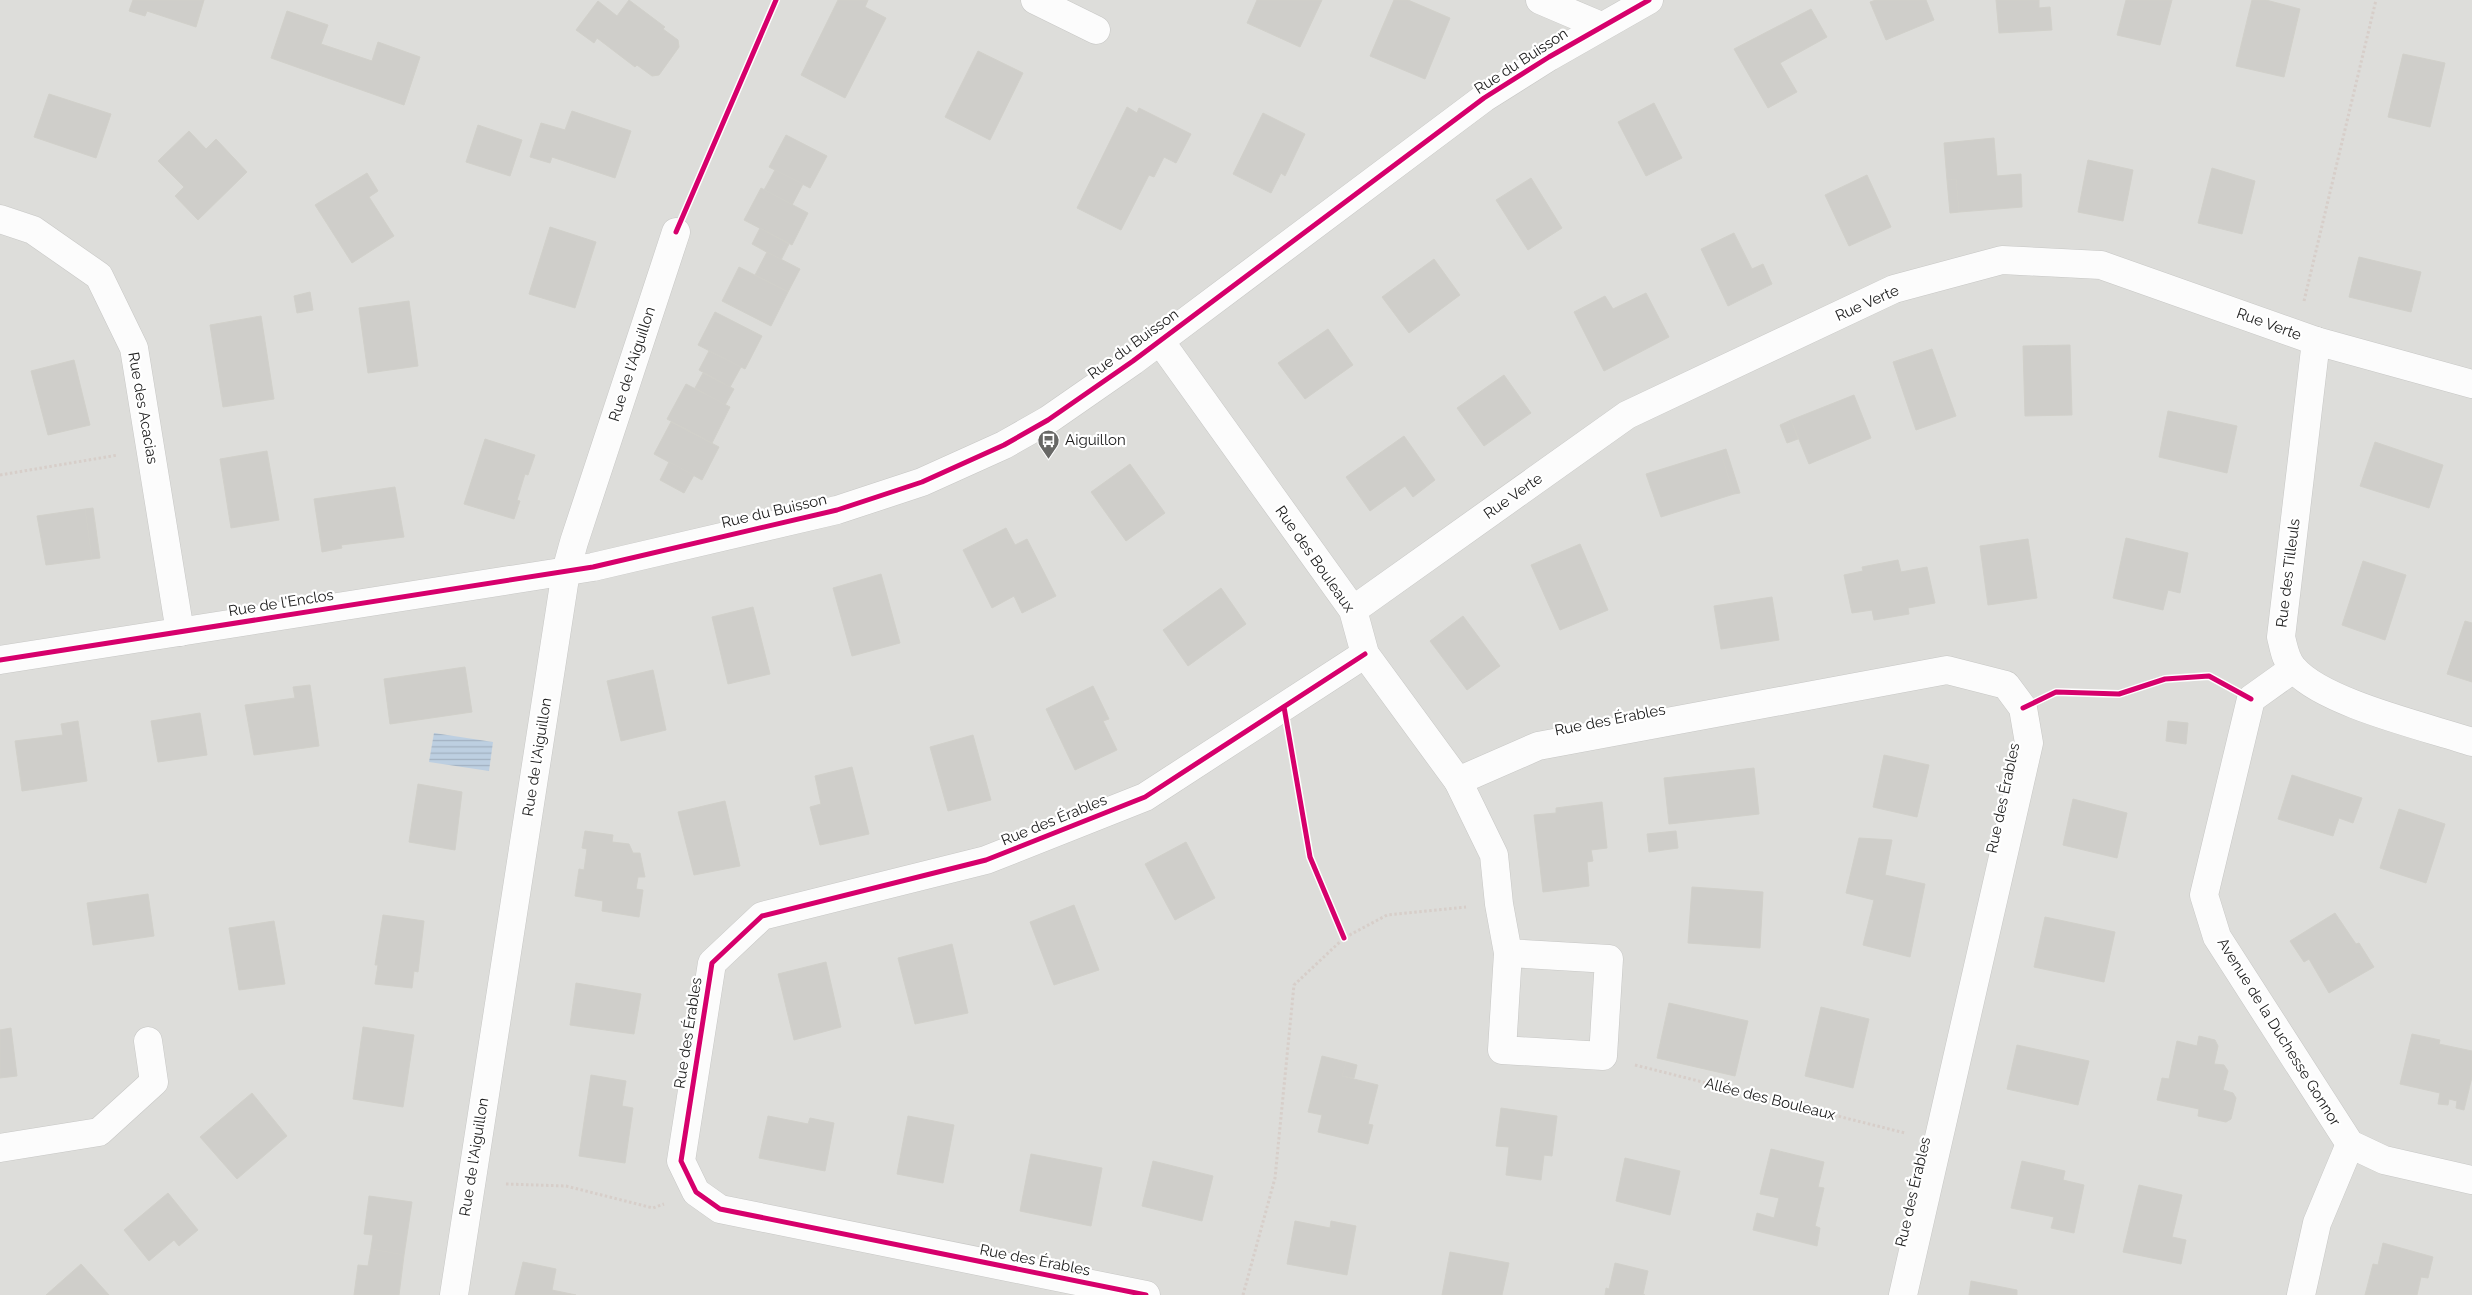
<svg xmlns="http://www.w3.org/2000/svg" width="2472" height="1295" font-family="Raleway,sans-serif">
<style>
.residential{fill:#ddddda}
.water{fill:url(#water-rules)}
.building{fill:#cfceca;stroke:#d1d0ca}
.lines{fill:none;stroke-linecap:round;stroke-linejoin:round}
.minor-casing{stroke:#c7c7c5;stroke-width:29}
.path{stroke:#d7cec9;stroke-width:3;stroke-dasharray:2.5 2.5;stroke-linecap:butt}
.minor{stroke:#fcfcfc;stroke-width:28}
.cycleway-casing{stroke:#fff;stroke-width:8}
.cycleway{stroke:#d6006c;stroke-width:5}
.labels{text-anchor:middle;stroke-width:4.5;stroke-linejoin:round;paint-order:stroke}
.street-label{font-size:15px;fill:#202020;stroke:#fff}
.poi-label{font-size:15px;fill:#202020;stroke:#fff;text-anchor:start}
</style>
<defs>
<pattern id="water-rules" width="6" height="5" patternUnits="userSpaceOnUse" patternTransform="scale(1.25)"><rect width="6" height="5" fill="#bdcfe1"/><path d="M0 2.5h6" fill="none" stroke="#a2b1c1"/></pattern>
</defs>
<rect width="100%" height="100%" fill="#eeeee9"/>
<rect class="residential" x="0" y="0" width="2472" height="1295"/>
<path class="water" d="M434,733l59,9 -4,29 -60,-9z"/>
<g class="building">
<path d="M133,0h71l-8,27 -49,-16 -2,5 -16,-5z"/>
<path d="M629,0l36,27 -2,2 15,11 1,7 -20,28 -7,1 -15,-11 -2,2 -38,-29 -3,5 -18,-13 22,-29 19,15z"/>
<path d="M838,0h30l-3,7 21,11 -41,80 -44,-23z"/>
<path d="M1257,0h65l-22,47 -53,-24z"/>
<path d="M1394,0h14l42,18 -25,61 -55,-23z"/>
<path d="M1876,0h50l8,20 -48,20 -16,-38z"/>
<path d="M1996,0h43v8l11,-1 2,23 -53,3z"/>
<path d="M2126,0h46l-12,45 -43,-10z"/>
<path d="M2252,0h14l34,9 -16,68 -48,-11z"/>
<path d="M1811,9l16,28 -47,26 17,29 -29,16 -34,-59z"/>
<path d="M287,11l41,14 -7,19 51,17 6,-19 42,15 -16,48 -133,-47z"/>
<path d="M978,51l45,22 -33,67 -45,-23z"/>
<path d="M2403,54l42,9 -15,64 -42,-10z"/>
<path d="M49,94l62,20 -15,44 -62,-21z"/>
<path d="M1654,103l28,55 -36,18 -28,-54z"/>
<path d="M1127,107l10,6 2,-5 52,26 -15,29 -12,-6 -10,20 -5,-2 -28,55 -44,-22z"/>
<path d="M572,111l59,20 -16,47 -63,-21 -2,6 -20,-6 11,-34 24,7z"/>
<path d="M1263,113l42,21 -20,42 -4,-3 -10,20 -38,-19z"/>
<path d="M478,125l44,15 -12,36 -44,-14z"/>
<path d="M189,131l17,18 10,-10 31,33 -49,48 -23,-24 9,-9 -26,-26z"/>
<path d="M786,135l41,21 -17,32 -41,-21z"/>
<path d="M1994,138l3,38 24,-2 1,33 -63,5 -3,-33 -9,1 -3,-37z"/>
<path d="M2088,160l45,10 -10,51 -45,-9z"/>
<path d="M2212,168l43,13 -13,53 -44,-11z"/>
<path d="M775,170l28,14 -11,21 -28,-15z"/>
<path d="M367,173l11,18 -9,6 25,39 -42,27 -37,-58z"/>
<path d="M1867,175l24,52 -42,19 -24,-51z"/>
<path d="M1531,178l31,50 -34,22 -32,-50z"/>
<path d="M1956,179l3,33 -9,1 -3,-33z"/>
<path d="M761,188l47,25 -16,32 -48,-25z"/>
<path d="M550,227l46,15 -21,66 -46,-14z"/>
<path d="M760,228l29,16 -8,16 -29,-16z"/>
<path d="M1734,233l18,36 11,-5 9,20 -44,22 -27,-57z"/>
<path d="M767,252l33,17 -12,23 -33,-17z"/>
<path d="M2359,257l62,15 -10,40 -62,-15z"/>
<path d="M1434,259l26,36 -51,38 -27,-36z"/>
<path d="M739,267l49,25 -17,34 -49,-25z"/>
<path d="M310,292l3,18 -16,3 -3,-17z"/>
<path d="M1646,293l23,44 -65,34 -30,-59 31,-16 8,13z"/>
<path d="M409,301l9,65 -50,7 -9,-65z"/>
<path d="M715,312l47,24 -17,33 -47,-24z"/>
<path d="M261,316l13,83 -51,8 -13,-82z"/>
<path d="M1328,329l25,36 -48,34 -27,-36z"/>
<path d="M2070,345l2,70 -47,1 -2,-70z"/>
<path d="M1932,349l24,67 -40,14 -23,-68z"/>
<path d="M709,351l32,16 -11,20 -31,-17z"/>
<path d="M74,360l16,65 -42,10 -17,-64z"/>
<path d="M703,373l31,16 -9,16 -30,-17z"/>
<path d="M1504,375l27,38 -47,33 -27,-38z"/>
<path d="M686,384l44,23 -18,36 -45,-24z"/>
<path d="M1854,395l17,43 -62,26 -18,-44z"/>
<path d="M2168,411l69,15 -10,47 -68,-16z"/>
<path d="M1791,420l7,19 -11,4 -7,-18z"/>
<path d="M671,422l48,25 -17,33 -48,-26z"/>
<path d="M1404,436l31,44 -22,17 -8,-11 -35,25 -24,-34z"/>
<path d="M485,439l50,16 -7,20 -3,-1 -8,26 3,1 -6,18 -50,-15z"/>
<path d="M2375,442l68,23 -14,43 -69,-22z"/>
<path d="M1726,449l14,44 -6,1 -14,-43z"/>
<path d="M267,451l12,69 -48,8 -11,-69z"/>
<path d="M1720,451l14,43 -73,23 -15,-43z"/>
<path d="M669,462l25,13 -10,18 -24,-13z"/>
<path d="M1130,464l35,49 -39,28 -35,-49z"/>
<path d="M395,487l9,50 -63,8 1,3 -20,4 -8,-53z"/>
<path d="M93,508l7,50 -8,1 -7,-50z"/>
<path d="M85,509l7,50 -46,6 -9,-49z"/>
<path d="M1006,528l9,17 12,-6 29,57 -34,17 -8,-17 -22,12 -29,-58z"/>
<path d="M2126,538l62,15 -8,40 -12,-3 -5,20 -50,-12z"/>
<path d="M2028,539l9,59 -49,7 -8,-59z"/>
<path d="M1580,544l28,66 -48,20 -29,-65z"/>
<path d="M1898,560l3,12 26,-5 8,36 -27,5 1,6 -35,6 -2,-10 -20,3 -8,-38 19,-4 -1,-4z"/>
<path d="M2363,561l43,14 -21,65 -43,-15z"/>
<path d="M881,574l19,69 -48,13 -19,-68z"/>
<path d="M1221,588l25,36 -58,42 -25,-36z"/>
<path d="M1772,597l7,43 -58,9 -7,-43z"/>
<path d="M753,607l17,67 -42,10 -16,-67z"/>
<path d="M1463,616l37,50 -33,24 -37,-49z"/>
<path d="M2465,621l7,2v59l-25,-8z"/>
<path d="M465,667l7,45 -82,12 -6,-45z"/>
<path d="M653,670l13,60 -45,11 -14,-60z"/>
<path d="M310,685l9,61 -65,9 -9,-50 50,-7 -2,-11z"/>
<path d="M1093,686l16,33 -6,2 14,29 -42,20 -29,-61z"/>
<path d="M200,713l7,42 -49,7 -7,-41z"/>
<path d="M78,721l9,60 -65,10 -7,-50 48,-6 -2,-11z"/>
<path d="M2168,721l20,2 -2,21 -20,-3z"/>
<path d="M973,735l18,65 -43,11 -18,-64z"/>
<path d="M1884,755l45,10 -12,52 -44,-10z"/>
<path d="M852,767l17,67 -49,11 -10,-38 11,-3 -6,-28z"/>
<path d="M1754,768l5,46 -90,10 -5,-46z"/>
<path d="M2292,775l70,23 -9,25 -14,-5 -6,18 -55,-17z"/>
<path d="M418,784l44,8 -7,58 -46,-8z"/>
<path d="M2073,799l54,14 -10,45 -54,-13z"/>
<path d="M725,801l15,65 -46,9 -16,-63z"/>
<path d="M1602,802l5,46 -16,2 2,11 -6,1 2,24 -46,6 -9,-77 22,-2v-5z"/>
<path d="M2399,809l46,15 -19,59 -46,-15z"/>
<path d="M585,831l28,4 -1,7 17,2 4,9h7l5,24h-7l-2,12 7,1 -4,27 -37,-6 1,-10 -28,-5 4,-27 5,1 3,-21 -5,-1z"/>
<path d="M1676,831l2,17 -29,4 -2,-18z"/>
<path d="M1859,838l33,2 -7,35 40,9 -15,73 -47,-12 11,-45 -28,-7z"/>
<path d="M1186,842l29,56 -40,22 -30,-56z"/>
<path d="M1692,887l71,5 -3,56 -72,-5z"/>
<path d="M148,894l6,42 -61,9 -6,-42z"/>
<path d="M1074,905l25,65 -45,15 -24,-63z"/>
<path d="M2335,913l21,31 3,-1 15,24 -45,26 -20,-34 -5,3 -14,-21z"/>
<path d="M383,915l41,6 -6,51 -4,-1 -2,17 -37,-4 3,-19h-3z"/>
<path d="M2045,917l70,15 -11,50 -70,-15z"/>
<path d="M274,921l11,63 -46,6 -10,-62z"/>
<path d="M952,944l16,69 -53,11 -17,-66z"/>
<path d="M826,962l15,65 -47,13 -16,-66z"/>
<path d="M576,983l65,11 -7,40 -64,-9z"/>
<path d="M1669,1003l79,18 -13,55 -78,-18z"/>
<path d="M1821,1007l48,12 -16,69 -48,-12z"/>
<path d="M363,1027l51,8 -11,72 -50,-8z"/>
<path d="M11,1028l6,48 -17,2v-48z"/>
<path d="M2412,1034l28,6 -1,4 33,7v26l-8,33 -8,-2 1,-7 -8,-2 -1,6 -10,-1 2,-11 -40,-9z"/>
<path d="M2199,1036l16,4 3,6 -4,18 10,1 4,6 -5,19 10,3 3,5 -5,21 -5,3 -28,-6 1,-7 -42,-9 5,-22 7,1 8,-38 20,5z"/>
<path d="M2017,1045l72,16 -11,44 -71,-16z"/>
<path d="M1322,1056l24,6 -4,14 36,9 -10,39 5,1 -5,19 -50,-12 4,-17 -14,-3z"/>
<path d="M1346,1062l11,3 -3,13 -12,-2z"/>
<path d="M591,1075l35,6 -4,25 11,2 -8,55 -46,-7z"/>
<path d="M252,1093l35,43 -50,43 -37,-42z"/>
<path d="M1501,1108l56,8 -5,40 -8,-1 -3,25 -35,-5 3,-28 -13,-1z"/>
<path d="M768,1116l40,8 2,-6 24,5 -9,48 -66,-13z"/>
<path d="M908,1116l46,9 -11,58 -46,-9z"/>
<path d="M1771,1149l53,13 -6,25 6,1 -9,38 5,2 -3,18 -64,-16 4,-17 17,5 5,-20 -19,-4z"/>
<path d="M1031,1154l71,14 -11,58 -71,-15z"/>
<path d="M1625,1158l55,13 -10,44 -54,-14z"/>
<path d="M1153,1161l60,15 -11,45 -60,-15z"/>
<path d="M2022,1161l43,10 -2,9 21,5 -10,48 -23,-5 3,-11 -43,-9z"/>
<path d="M2139,1185l43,10 -10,42 14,3 -5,24 -58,-12z"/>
<path d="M168,1193l30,37 -19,16 -5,-6 -25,21 -25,-31z"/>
<path d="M369,1196l43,6 -8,53 -33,-6 2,-14 -9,-1z"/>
<path d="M1295,1221l35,7 1,-7 25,5 -9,49 -60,-11z"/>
<path d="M2383,1243l50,14 -5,21 -7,-1 -4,18h-52l8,-31 5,1z"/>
<path d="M371,1249l33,6 -5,40h-45l4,-30 10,1z"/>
<path d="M1450,1252l59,11 -7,32h-60z"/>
<path d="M523,1262l33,7 -4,21 24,5h-61z"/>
<path d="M1615,1263l33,8 -5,23 2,1h-40l1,-7 3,1z"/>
<path d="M81,1264l28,31h-63z"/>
<path d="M1971,1281l46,9v5h-48z"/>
</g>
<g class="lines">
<defs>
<g id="minor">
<path d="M1035,0l61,30"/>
<path d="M1540,0l61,26"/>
<path d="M0,219l33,11 66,46 35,72 46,284"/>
<path d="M1160,341l193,269 12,44 93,127 36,74 5,49 9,49 -6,97 101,6 6,-97 -101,-6"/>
<path d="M2316,341l-35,296c3,11 4,22 12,31 29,35 134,59 179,74"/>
<path d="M1353,610l274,-195 267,-126 108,-29 99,5 215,76 156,43"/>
<path d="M0,660l593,-93 244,-57 85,-28 82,-37 44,-25 85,-59 351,-263 65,-41 100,-57"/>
<path d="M2293,669l-42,30 -47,196 13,42 133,207 34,16 88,20"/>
<path d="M1458,781l80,-35 409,-76 59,15 17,23 6,35 -126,552"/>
<path d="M0,1148l99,-16 55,-50 -6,-41"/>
<path d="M454,1295l112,-724 8,-29 102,-310"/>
<path d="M1146,1295l-426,-86 -24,-17 -15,-31 31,-198 50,-47 224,-56 159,-63 220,-143"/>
<path d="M2301,1295l16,-72 33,-79"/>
</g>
</defs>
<use href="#minor" class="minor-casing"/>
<g class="path">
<path d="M2304,301l72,-301"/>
<path d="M0,475l118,-20"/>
<path d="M1635,1065l270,68"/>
<path d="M506,1184l60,2 87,22 11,-4"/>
<path d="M1243,1295l32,-117 19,-193 50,-47 43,-23 79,-8"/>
</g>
<use href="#minor" class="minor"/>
<defs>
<g id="cycleway">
<path d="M676,232l100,-232"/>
<path d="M0,660l593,-93 244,-57 85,-28 82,-37 44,-25 85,-59 351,-263 65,-41 100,-57"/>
<path d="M1284,707l26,150 34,81"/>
<path d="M2023,708l33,-16 63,2 46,-15 44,-3 42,23"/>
<path d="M1146,1295l-426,-86 -24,-17 -15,-31 31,-198 50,-47 224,-56 159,-63 220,-143"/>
</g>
</defs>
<use href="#cycleway" class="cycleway-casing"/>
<use href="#cycleway" class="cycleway"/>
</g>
<defs>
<symbol id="bus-pin" viewBox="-11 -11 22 30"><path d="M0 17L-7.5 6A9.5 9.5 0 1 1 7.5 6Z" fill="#686866" stroke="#fff"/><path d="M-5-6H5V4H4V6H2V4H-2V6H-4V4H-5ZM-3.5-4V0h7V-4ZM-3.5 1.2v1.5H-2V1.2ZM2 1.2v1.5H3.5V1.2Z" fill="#fff"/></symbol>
</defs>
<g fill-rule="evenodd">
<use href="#bus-pin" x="1036" y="428" width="25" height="34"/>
</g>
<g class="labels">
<g class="street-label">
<text transform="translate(1521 61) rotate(-33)" y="5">Rue du Buisson</text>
<text transform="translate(1867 303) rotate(-24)" y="5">Rue Verte</text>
<text transform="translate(2269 324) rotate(20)" y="5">Rue Verte</text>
<text transform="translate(1133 344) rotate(-36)" y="5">Rue du Buisson</text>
<text transform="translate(632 364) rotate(-72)" y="5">Rue de l'Aiguillon</text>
<text transform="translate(143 408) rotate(80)" y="5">Rue des Acacias</text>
<text transform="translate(1513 496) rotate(-35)" y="5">Rue Verte</text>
<text transform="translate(774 511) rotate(-13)" y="5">Rue du Buisson</text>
<text transform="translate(1315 559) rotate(55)" y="5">Rue des Bouleaux</text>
<text transform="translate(2288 573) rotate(-83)" y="5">Rue des Tilleuls</text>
<text transform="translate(281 603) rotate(-9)" y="5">Rue de l'Enclos</text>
<text transform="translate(1610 720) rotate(-11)" y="5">Rue des Érables</text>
<text transform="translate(537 757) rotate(-81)" y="5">Rue de l'Aiguillon</text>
<text transform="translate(2003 798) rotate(-78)" y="5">Rue des Érables</text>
<text transform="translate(1054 820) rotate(-22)" y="5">Rue des Érables</text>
<text transform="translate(2279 1032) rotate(58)" y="5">Avenue de la Duchesse Gonnor</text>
<text transform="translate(688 1033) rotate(-81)" y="5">Rue des Érables</text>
<text transform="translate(1770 1099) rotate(14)" y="5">Allée des Bouleaux</text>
<text transform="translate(474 1157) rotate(-81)" y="5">Rue de l'Aiguillon</text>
<text transform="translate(1913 1192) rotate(-77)" y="5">Rue des Érables</text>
<text transform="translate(1035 1260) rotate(11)" y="5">Rue des Érables</text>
</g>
<g class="poi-label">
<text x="1065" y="445">Aiguillon</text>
</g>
</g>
</svg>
